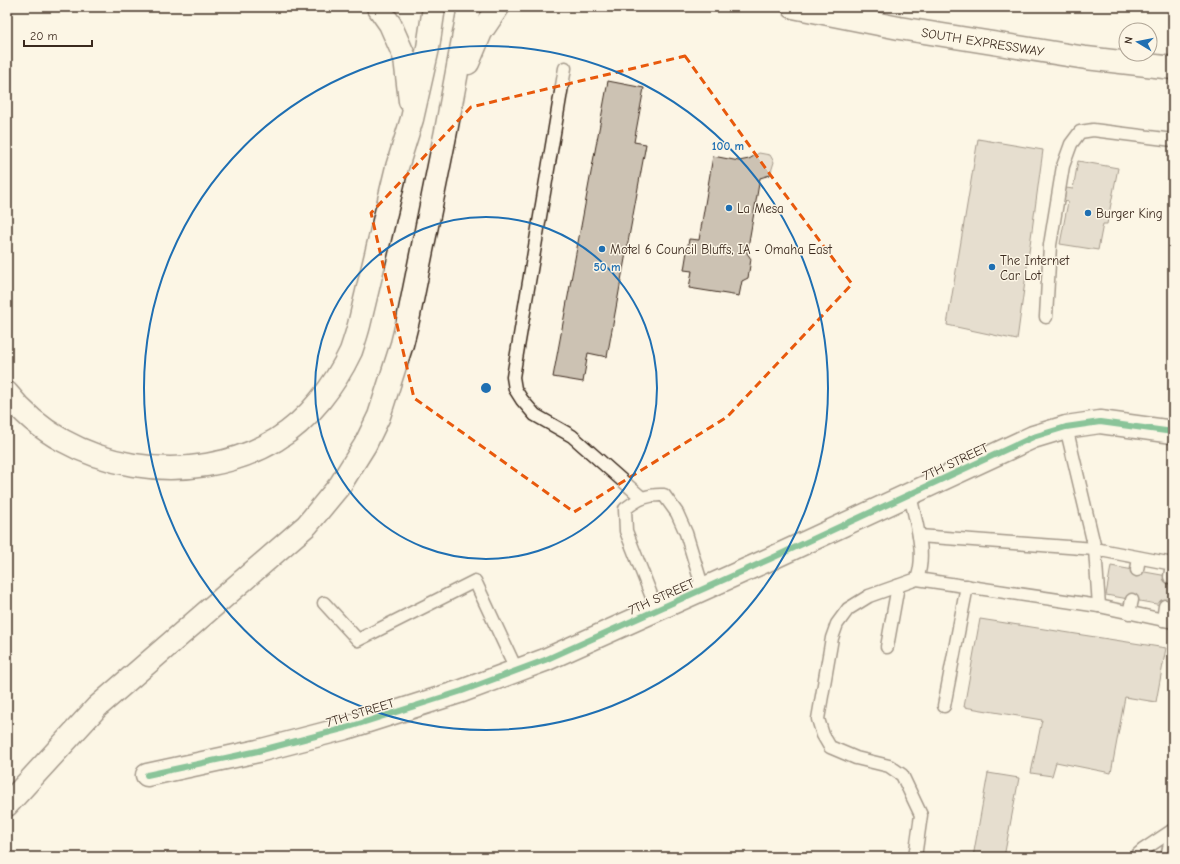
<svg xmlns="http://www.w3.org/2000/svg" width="1180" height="864" font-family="'Comic Neue',sans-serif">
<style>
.building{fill:#ccc2b3;stroke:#3b2a1e}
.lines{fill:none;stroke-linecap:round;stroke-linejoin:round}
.service-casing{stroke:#3b2a1e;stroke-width:15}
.minor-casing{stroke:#3b2a1e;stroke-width:25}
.primary-casing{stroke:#3b2a1e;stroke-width:25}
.motorway-casing{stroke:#3b2a1e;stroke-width:25}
.service{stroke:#fcf5e5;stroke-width:12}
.minor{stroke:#fcf5e5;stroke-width:22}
.primary{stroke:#fcf5e5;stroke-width:22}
.motorway{stroke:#fcf5e5;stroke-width:22}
.cycleway-casing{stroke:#fcf5e5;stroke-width:8}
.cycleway{stroke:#00873e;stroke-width:6}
.marked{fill:none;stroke:#e8590c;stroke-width:3;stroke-dasharray:8 5;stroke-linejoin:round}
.ring{fill:none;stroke:#1f6fb2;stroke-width:2}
.poi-dot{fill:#1f6fb2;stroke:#fcf5e5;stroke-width:1.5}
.labels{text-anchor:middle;stroke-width:3;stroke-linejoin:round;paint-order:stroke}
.street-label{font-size:13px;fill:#3b2a1e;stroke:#fcf5e5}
.poi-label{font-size:13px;fill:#3b2a1e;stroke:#fcf5e5;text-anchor:start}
.centre{fill:#1f6fb2;stroke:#fcf5e5;stroke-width:2}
.ring-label{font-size:12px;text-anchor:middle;font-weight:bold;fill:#1f6fb2;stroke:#fcf5e5;stroke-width:3;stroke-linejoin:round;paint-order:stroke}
</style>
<rect width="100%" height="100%" fill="#fcf5e5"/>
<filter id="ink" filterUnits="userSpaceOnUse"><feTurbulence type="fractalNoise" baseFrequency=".025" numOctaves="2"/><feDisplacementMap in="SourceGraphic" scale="8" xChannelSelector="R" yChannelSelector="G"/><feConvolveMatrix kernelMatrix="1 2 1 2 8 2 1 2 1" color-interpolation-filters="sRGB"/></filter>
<g filter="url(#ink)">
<g class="building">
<path d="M608,81l36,7 -10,54 12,2 -39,213 -19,-4 -5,29 -30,-5z"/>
<path d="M978,139l65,11 -26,190 -70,-15z"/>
<path d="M759,153l11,2 4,7 -4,13 -10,3 -13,75 4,6 -3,19 -6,3 -3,15 -50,-8 3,-17 -8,-1 5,-31 10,1 14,-84 26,5 10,-2z"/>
<path d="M1078,161l40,7 -11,56h-4l-5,26 -38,-6 8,-42 -4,-1 2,-13 7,1z"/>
<path d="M1111,566l62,11v30l-67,-12z"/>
<path d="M980,619l186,29 -10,54 -31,-5 -14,76 -55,-11 -4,14 -21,-3 11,-53 -78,-13z"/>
<path d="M988,773l31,5 -15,79h-31z"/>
</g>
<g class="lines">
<defs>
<g id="service">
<path d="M565,68l-52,309 2,12 7,11 13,15 37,21 70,62"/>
<path d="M1046,317l4,-72 13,-79 8,-22 9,-12 13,-2 80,10"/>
<path d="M1066,427l29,122 4,57 74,16"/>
<path d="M910,494c5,27 17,58 7,85"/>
<path d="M919,536l176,13 78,15"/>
<path d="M1137,570l2,-12"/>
<path d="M1170,577l2,-13"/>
<path d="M324,603l34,37 117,-59 42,90"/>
<path d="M657,610l-31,-79 -1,-22c13,-10 22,-15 39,-14l13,18 9,20 17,56"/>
<path d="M1129,613l3,-13"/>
<path d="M1163,620l2,-14"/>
<path d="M887,647l11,-61"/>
<path d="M944,706l23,-120"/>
<path d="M915,857l6,-42 -19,-40 -13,-9 -33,-8 -26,-11 -7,-12 -5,-16 14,-81 5,-14 11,-15 21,-13 48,-17 182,27"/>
<path d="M1135,857l8,-7 30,-20"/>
<path d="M1167,857l6,-27"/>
</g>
<path id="minor" d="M147,775l111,-24 88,-23 116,-37 83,-31 225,-101 263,-122 33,-10 34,-5 73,10"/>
<g id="primary">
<path id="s1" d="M793,7l106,21 187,30 87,10"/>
</g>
<g id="motorway">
<path d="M378,7l12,17 15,34 5,43"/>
<path d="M468,63l13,-31 17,-25"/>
<path d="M7,393c61,79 185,97 269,47 33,-20 59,-55 75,-89 3,-9 6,-18 8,-26l38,-158 15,-48 16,-71 6,-41"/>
<path d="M7,805l90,-98 210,-182 33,-40 25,-40 14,-29 23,-72 6,-24 38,-189 23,-124"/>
</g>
</defs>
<use href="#service" class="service-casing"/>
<use href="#minor" class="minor-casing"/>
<use href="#primary" class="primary-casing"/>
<use href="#motorway" class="motorway-casing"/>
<use href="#service" class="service"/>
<use href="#minor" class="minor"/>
<use href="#primary" class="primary"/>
<use href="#motorway" class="motorway"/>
<defs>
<path id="cycleway" d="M147,775l111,-24 88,-23 116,-37 83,-31 225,-101 263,-122 33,-10 34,-5 73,10"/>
</defs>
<use href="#cycleway" class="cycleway-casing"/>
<use href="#cycleway" class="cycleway"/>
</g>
</g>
<path d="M0 0H1180V864H0ZM685,56l84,117 83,111 -125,133 -153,95 -160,-114 -43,-185 100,-106z" fill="#fcf5e5" fill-opacity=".55" fill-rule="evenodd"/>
<path class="marked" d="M685,56l84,117 83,111 -125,133 -153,95 -160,-114 -43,-185 100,-106z"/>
<g class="ring">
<circle cx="486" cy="388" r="171"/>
<circle cx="486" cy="388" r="342"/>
</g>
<g class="poi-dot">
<circle cx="729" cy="208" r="4"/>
<circle cx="1088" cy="213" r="4"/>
<circle cx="602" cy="249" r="4"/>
<circle cx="992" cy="267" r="4"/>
</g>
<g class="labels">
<g class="street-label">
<text dy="5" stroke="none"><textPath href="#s1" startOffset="193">SOUTH EXPRESSWAY</textPath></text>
<text transform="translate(955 461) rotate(-25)" y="5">7TH STREET</text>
<text transform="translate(661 596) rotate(-24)" y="5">7TH STREET</text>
<text transform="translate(360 712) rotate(-17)" y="5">7TH STREET</text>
</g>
<g class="poi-label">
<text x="737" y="213">La Mesa</text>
<text x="1096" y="218">Burger King</text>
<text x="610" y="254">Motel 6 Council Bluffs, IA - Omaha East</text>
<text x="1000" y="265">The Internet<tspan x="1000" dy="15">Car Lot</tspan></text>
</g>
</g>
<circle cx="486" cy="388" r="6" class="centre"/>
<g class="ring-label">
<text x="728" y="150">100 m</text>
<text x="607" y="271">50 m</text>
</g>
<rect width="1180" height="864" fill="none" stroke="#fcf5e5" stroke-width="24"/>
<rect x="12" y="12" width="1156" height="840" fill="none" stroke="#3b2a1e" stroke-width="1.5" filter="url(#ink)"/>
<g transform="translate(1138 42) rotate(280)"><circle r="19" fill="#fcf5e5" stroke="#afa495"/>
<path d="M0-3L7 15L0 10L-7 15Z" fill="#1f6fb2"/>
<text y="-6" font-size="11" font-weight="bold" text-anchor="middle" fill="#3b2a1e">N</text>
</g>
<path d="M24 40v6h68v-6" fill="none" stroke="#3b2a1e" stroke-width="2"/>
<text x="30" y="40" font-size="12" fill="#3b2a1e" stroke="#fcf5e5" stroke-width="3" paint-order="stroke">20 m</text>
</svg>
